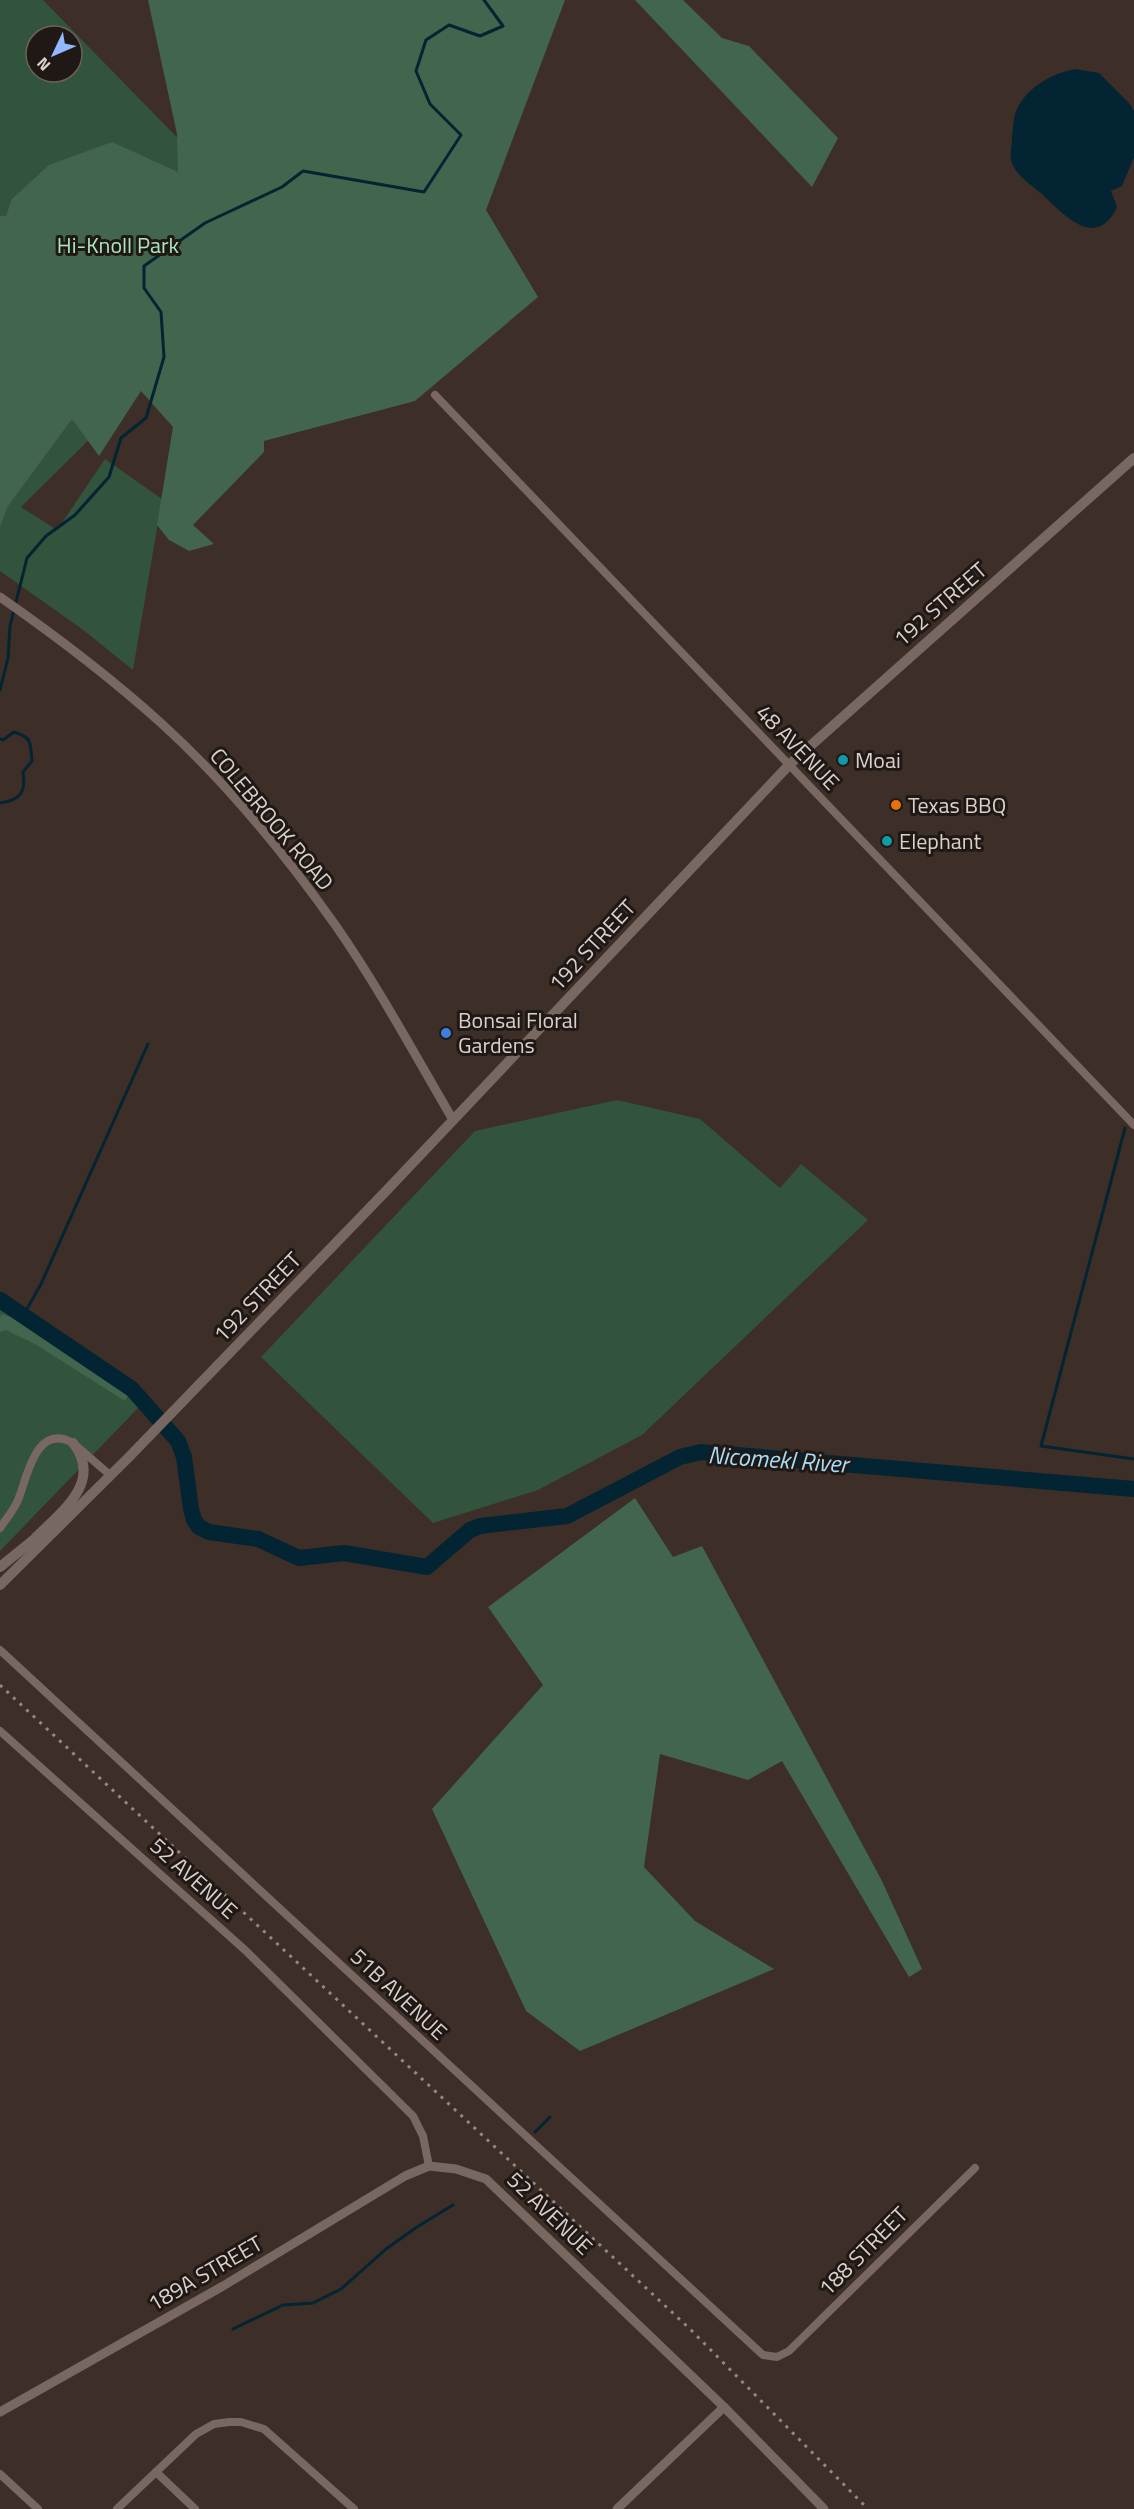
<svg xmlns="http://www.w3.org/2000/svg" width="1134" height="2509" font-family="'Titillium Web',sans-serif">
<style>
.green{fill:#32533c;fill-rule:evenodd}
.forest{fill:#42654d}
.water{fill:#032432}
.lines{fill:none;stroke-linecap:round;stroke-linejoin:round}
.stream{stroke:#032432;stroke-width:3}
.river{stroke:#032432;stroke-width:16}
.minor{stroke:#796861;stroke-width:8}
.tertiary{stroke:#796861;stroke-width:9}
.secondary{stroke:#796861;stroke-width:10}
.rail{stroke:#958883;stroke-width:3;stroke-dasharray:3 6;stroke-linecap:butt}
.culture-dot{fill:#0f9aa8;stroke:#1f1815;stroke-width:2}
.food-dot{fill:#e8710a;stroke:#1f1815;stroke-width:2}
.shop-dot{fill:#3f7fe0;stroke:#1f1815;stroke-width:2}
.labels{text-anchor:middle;stroke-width:6;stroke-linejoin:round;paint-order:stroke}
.park-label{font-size:22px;fill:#aae7bb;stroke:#1f1815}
.street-label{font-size:22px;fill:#dad0cc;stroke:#1f1815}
.poi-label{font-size:22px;fill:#dad0cc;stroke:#1f1815;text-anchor:start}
.water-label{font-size:24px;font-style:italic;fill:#a5ddf9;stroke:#1f1815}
</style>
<rect width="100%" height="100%" fill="#3d2e28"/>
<g class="green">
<path d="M0,0h43l241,247 -263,260 36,23 48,-71 57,40 -29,171 -51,-41 -82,-58zM36,36h36v36h-36z"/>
<path d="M617,1100l83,19 80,69 21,-24 67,56 -226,215 -104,55 -105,33 -172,-166 214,-226z"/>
<path d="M0,1300l108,71 15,15 16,21 -139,144z"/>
</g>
<g class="forest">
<path d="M148,0h417l-79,210 52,87 -123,104 -151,40v11l-71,73 21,19 -25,7 -20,-11 -12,-15 16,-98 -32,-36 -42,65 -27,-37 -64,87 -8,21v-311h6l6,-17 37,-34 63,-23 66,30 -1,-38z"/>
<path d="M635,0h48l39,38 27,8 89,92 -26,49z"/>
<path d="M2,1314l12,4 111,73 3,4 -3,6 -90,-57 -29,-14 -6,2v-15z"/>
<path d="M635,1498l38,59 29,-11 180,335 40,88 -13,8 -127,-216 -34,19 -88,-26 -16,113 51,54 79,48 -194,82 -54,-40 -94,-202 111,-124 -55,-78z"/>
</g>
<path class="water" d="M1075,69l24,4 30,30 5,8v46l-12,29 -11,5 6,16c-21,44 -53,8 -75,-13 -11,-9 -28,-20 -31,-34 -1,-7 1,-15 1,-23 1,-7 1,-16 3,-23 9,-25 35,-40 60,-45z"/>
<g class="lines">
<g class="stream">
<path d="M0,690l8,-32 2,-32 17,-68 19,-22 29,-21 34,-38 12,-39 25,-20 18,-61 -3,-45 -17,-24v-22l61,-43 77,-36 21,-16 121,21 37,-57 -31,-31 -14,-33 10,-31 23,-15 31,11 23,-10 -19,-26"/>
<path d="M0,739l3,1 11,-8c19,6 16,11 18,29l-9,11c3,20 -2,28 -23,31"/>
<path d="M1125,1128l-84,318 93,13"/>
<path d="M23,1316l18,-32 107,-240"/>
<path d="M535,2132l15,-15"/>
<path d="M233,2329l50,-24 30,-2 28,-14 45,-40 31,-22 36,-22"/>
</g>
<path class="river" d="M0,1300l132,89 46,52 6,16 7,52 3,11 5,7 10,5 49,7 41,19 45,-5 83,14 43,-37 10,-4 87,-10 113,-59 21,-5 433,37"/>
<g class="minor">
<path d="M435,395l699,730"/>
<path d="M0,1528c6,-9 14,-18 18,-28 9,-21 17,-78 55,-57l37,32"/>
<path d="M0,1650l763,705 14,2 12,-6 186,-183"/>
<path d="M0,1731l245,219 168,166 10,20 6,30"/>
<path d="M156,2472l39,37"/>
<path d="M0,2474l38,35"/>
<path d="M117,2509l79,-75 18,-10 15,-2h12l23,7 90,80"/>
</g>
<g class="tertiary">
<path d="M0,597c56,39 110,80 161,126 65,59 124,131 175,203 43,62 79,129 117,194"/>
<path d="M0,2412l223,-126 182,-110 24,-10 27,3 30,10 238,228 100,102"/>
<path d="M617,2509l107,-102"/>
</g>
<g class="secondary">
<path d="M36,1537c27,-26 67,-56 37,-94"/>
<path d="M0,1567l42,-34"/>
<path d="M0,1585l130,-129 257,-266 403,-426 344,-306"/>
</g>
<path class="rail" d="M0,1685l691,645 177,179"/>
</g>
<g class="culture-dot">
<circle cx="843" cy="760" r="6"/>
<circle cx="887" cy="841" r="6"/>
</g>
<circle class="food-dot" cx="896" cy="805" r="6"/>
<circle class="shop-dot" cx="446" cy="1033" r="6"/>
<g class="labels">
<g class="park-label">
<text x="118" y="253">Hi-Knoll Park</text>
</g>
<g class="street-label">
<text transform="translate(940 604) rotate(-41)" y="8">192 STREET</text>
<text transform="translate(798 747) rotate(46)" y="8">48 AVENUE</text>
<text transform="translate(272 819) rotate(50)" y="8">COLEBROOK ROAD</text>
<text transform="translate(592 945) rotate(-47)" y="8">192 STREET</text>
<text transform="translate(257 1297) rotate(-46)" y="8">192 STREET</text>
<text transform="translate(194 1878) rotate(42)" y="8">52 AVENUE</text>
<text transform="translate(399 1994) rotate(43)" y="8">51B AVENUE</text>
<text transform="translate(550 2213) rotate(44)" y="8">52 AVENUE</text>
<text transform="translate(863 2251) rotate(-45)" y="8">188 STREET</text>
<text transform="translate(205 2273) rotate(-30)" y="8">189A STREET</text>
</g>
<g class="poi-label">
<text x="855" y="768">Moai</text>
<text x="908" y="813">Texas BBQ</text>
<text x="899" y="849">Elephant</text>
<text x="458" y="1028">Bonsai Floral<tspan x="458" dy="25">Gardens</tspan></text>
</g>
<g class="water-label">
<text transform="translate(778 1460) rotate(4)" y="8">Nicomekl River</text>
</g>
</g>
<g transform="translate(54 54) rotate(226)"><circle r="28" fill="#1f1815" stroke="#6a625e" stroke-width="1.5"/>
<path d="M0-4.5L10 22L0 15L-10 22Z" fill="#93b7fd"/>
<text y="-9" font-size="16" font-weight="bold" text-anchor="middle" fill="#dad0cc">N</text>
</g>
</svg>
